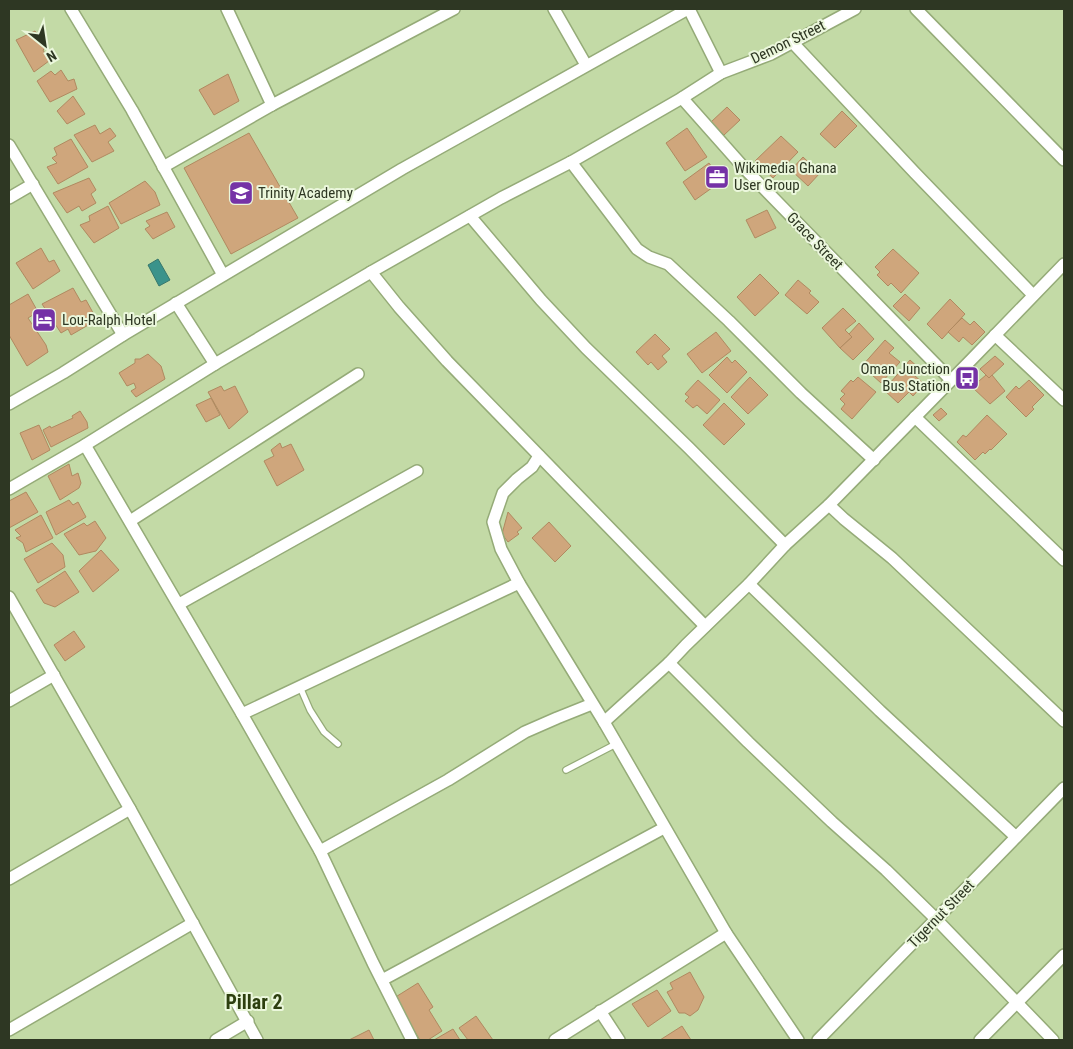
<svg xmlns="http://www.w3.org/2000/svg" width="1073" height="1049" font-family="'Roboto Condensed',sans-serif">
<style>
.water{fill:#3b938b;stroke:#37776c}
.building{fill:#cfa67c;stroke:#b08960}
.lines{fill:none;stroke-linecap:round;stroke-linejoin:round}
.service-casing{stroke:#95ab78;stroke-width:8}
.minor-casing{stroke:#95ab78;stroke-width:14}
.service{stroke:#fff;stroke-width:5.5}
.minor{stroke:#fff;stroke-width:11}
.labels{text-anchor:middle;stroke-width:4;stroke-linejoin:round;paint-order:stroke}
.street-label{font-size:15px;fill:#2e3723;stroke:#ebf7dc}
.poi-label{font-size:15px;fill:#2e3723;stroke:#ebf7dc;text-anchor:start}
.district-label{font-size:20px;font-weight:bold;fill:#2d3f0f;stroke:#ebf7dc}
</style>
<rect width="100%" height="100%" fill="#c3daa6"/>
<path class="water" d="M158,259l12,21 -11,6 -11,-21z"/>
<g class="building">
<path d="M35,31l11,16 -3,3 6,11 -15,11 -18,-32z"/>
<path d="M61,70l7,11 6,-2 3,10 -27,13 -13,-21 14,-10 4,4z"/>
<path d="M228,74l11,27 -25,14 -15,-25z"/>
<path d="M73,96l12,18 -18,10 -10,-13z"/>
<path d="M727,107l13,13 -16,15 -13,-13z"/>
<path d="M842,111l15,15 -22,22 -15,-14z"/>
<path d="M95,125l5,9 10,-6 6,8 -8,6 6,9 -22,11 -18,-27z"/>
<path d="M687,128l20,29 -22,14 -19,-28z"/>
<path d="M249,133l49,85 -67,36 -47,-86z"/>
<path d="M781,136l17,16 -25,26 -18,-17z"/>
<path d="M71,139l17,28 -30,17 -11,-17 10,-4 -5,-5 5,-3 -3,-7z"/>
<path d="M803,157l17,16 -12,13 -17,-16z"/>
<path d="M709,163l5,7 -6,4 3,4 7,-5 5,7 -28,20 -12,-18z"/>
<path d="M89,178l7,12 -5,4 5,9 -14,8 -3,-5 -12,7 -14,-20z"/>
<path d="M145,181l10,11 5,13 -39,19 -12,-21z"/>
<path d="M108,206l11,22 -25,15 -14,-18 10,-4 -1,-5z"/>
<path d="M767,210l9,18 -21,10 -9,-18z"/>
<path d="M167,212l8,15 -22,12 -8,-10 5,-3 -4,-5z"/>
<path d="M41,248l8,14 5,-2 6,11 -27,18 -17,-26z"/>
<path d="M893,249l26,24 -18,20 -10,-10 -3,3 -11,-11 3,-3 -5,-5z"/>
<path d="M760,274l19,19 -24,23 -18,-19z"/>
<path d="M798,280l13,11 -2,2 10,9 -12,12 -22,-19z"/>
<path d="M73,288l8,14 5,-2 11,20 -26,15 -3,-6 -7,4 -19,-29z"/>
<path d="M28,294l10,18 -10,6 18,27 2,7 -21,14 -18,-31v-30z"/>
<path d="M905,294l15,14 -11,13 -16,-15z"/>
<path d="M950,299l15,15 -23,25 -15,-15z"/>
<path d="M843,308l13,13 -11,9 7,7 -12,11 -18,-20z"/>
<path d="M962,318l8,7 4,-4 11,11 -13,13 -9,-8 -4,5 -11,-10z"/>
<path d="M859,323l15,16 -21,21 -13,-12 12,-11 -3,-3z"/>
<path d="M716,332l15,19 -29,22 -15,-19z"/>
<path d="M655,334l15,15 -8,7 5,6 -9,8 -7,-8 -3,3 -12,-13z"/>
<path d="M885,340l9,8 -5,5 11,9 -19,21 -19,-17z"/>
<path d="M148,354l13,12 4,13 -29,18 -5,-6 5,-3 -2,-5 -7,3 -8,-13 16,-10v-4h5z"/>
<path d="M995,356l9,8 -15,14 -9,-9z"/>
<path d="M727,357l5,6 3,-3 12,12 -20,21 -18,-18z"/>
<path d="M910,360l10,9 -6,6 10,9 -11,12 -4,-4 -11,11 -14,-13z"/>
<path d="M986,375l3,3 3,-3 13,16 -15,13 -18,-17z"/>
<path d="M750,377l18,18 -20,19 -17,-17z"/>
<path d="M858,377l18,15 -24,27 -11,-10 4,-5 -5,-5 5,-5 -4,-3 10,-11 2,2z"/>
<path d="M698,380l22,20 -13,14 -10,-9 -4,3 -8,-7 4,-4 -4,-3z"/>
<path d="M1029,380l15,15 -12,12 2,2 -8,8 -20,-20 10,-11 3,3z"/>
<path d="M221,386l3,5 11,-5 13,26 -19,17 -21,-37z"/>
<path d="M211,398l9,17 -14,7 -10,-17z"/>
<path d="M724,403l21,21 -21,21 -21,-20z"/>
<path d="M941,408l6,6 -8,7 -6,-6z"/>
<path d="M80,411l7,11 1,6 -37,19 -8,-17 7,-4 1,2 22,-10 -1,-2z"/>
<path d="M987,415l20,19 -16,16 -1,-1 -5,5 -2,-2 -8,8 -18,-18 6,-7 3,2z"/>
<path d="M39,425l11,25 -18,10 -12,-27z"/>
<path d="M280,443l2,5 9,-4 13,26 -27,16 -13,-25 10,-5 -3,-6z"/>
<path d="M69,464l3,12 6,-3 3,10 -2,5 -19,12 -12,-24z"/>
<path d="M26,492l12,20 -29,16v-27z"/>
<path d="M69,500l4,5 5,-3 8,15 -30,18 -10,-23z"/>
<path d="M508,512l14,16 -5,4 2,2 -11,8 -6,-8z"/>
<path d="M41,515l12,23 -27,14 -3,-9 -7,-5 5,-2 -6,-6z"/>
<path d="M95,521l11,17 -10,13 -17,4 -15,-21 20,-11 3,3z"/>
<path d="M549,522l22,24 -16,16 -23,-24z"/>
<path d="M52,543l11,12 2,12 -27,16 -14,-24z"/>
<path d="M101,550l18,20 -26,22 -14,-21z"/>
<path d="M65,571l14,21 -24,15 -11,-4 -8,-13z"/>
<path d="M74,631l11,16 -20,14 -11,-16z"/>
<path d="M690,972l14,25 -6,13 -8,6 -5,-3h-6l-12,-21 6,-3 -3,-6z"/>
<path d="M418,983l15,24 -4,3 13,21 -14,9h-8l-26,-42z"/>
<path d="M657,990l14,21 -23,16 -16,-23z"/>
<path d="M476,1016l17,24h-25l-9,-12z"/>
<path d="M682,1026l9,14h-31z"/>
<path d="M453,1029l7,11h-26z"/>
<path d="M369,1030l5,10h-25z"/>
</g>
<g class="lines">
<defs>
<g id="service">
<path d="M300,687l10,23 14,22 14,12"/>
<path d="M566,770l50,-26"/>
</g>
<g id="minor">
<path d="M71,9l61,101 91,165"/>
<path d="M227,9l45,96"/>
<path d="M554,9l32,56"/>
<path d="M689,9l32,64"/>
<path d="M916,9l148,151"/>
<path d="M793,43l122,130 118,122"/>
<path d="M682,98l63,71 206,211"/>
<path d="M9,145l114,190"/>
<path d="M571,162l66,87 12,8 19,7 61,57 72,72 73,67"/>
<path d="M163,167l109,-62 182,-96"/>
<path d="M9,198l24,-14"/>
<path d="M470,216l71,84 45,48 103,100 96,97"/>
<path d="M371,272l28,35 48,54 258,265"/>
<path d="M176,303l39,61"/>
<path d="M995,335l69,65"/>
<path d="M9,404l54,-31 60,-38 279,-166 286,-160"/>
<path d="M915,417l149,143"/>
<path d="M85,445l157,269 78,137 53,112 39,77"/>
<path d="M539,456l-7,11 -15,12 -14,14 -10,29 8,27 18,34 85,139 122,211 72,107"/>
<path d="M9,489l76,-44 130,-81 156,-92 130,-74 70,-36 111,-64 39,-25 50,-19 84,-45"/>
<path d="M829,505l15,14 48,39 172,163"/>
<path d="M130,521l228,-147"/>
<path d="M749,584l131,127 136,126"/>
<path d="M9,597l121,212 127,231"/>
<path d="M179,604l238,-133"/>
<path d="M669,663l79,79 84,80 54,48 50,49 117,121"/>
<path d="M9,701l45,-26"/>
<path d="M242,714l277,-131"/>
<path d="M604,722l65,-59 17,-18 63,-61 36,-39 44,-40 144,-147 91,-94"/>
<path d="M320,851l128,-71 77,-48 32,-14 35,-14"/>
<path d="M9,879l121,-70"/>
<path d="M382,980l282,-152"/>
<path d="M600,1011l19,29"/>
<path d="M9,1030l184,-107"/>
<path d="M216,1040l32,-19"/>
<path d="M555,1040l171,-107"/>
<path d="M818,1040l246,-252"/>
<path d="M980,1040l84,-85"/>
</g>
</defs>
<use href="#service" class="service-casing"/>
<use href="#minor" class="minor-casing"/>
<use href="#service" class="service"/>
<use href="#minor" class="minor"/>
</g>
<defs>
<symbol id="office-square" viewBox="-11 -11 22 22"><rect x="-9" y="-9" width="18" height="18" rx="4" fill="#7532a6" stroke="#ebf7dc"/><path d="M-6-3h4V-5.5h4V-3h4V5H-6ZM-1-4.5V-3h2v-1.5ZM-6 0V1H6V0Z" fill="#fff"/></symbol>
<symbol id="school-square" viewBox="-11 -11 22 22"><rect x="-9" y="-9" width="18" height="18" rx="4" fill="#7532a6" stroke="#ebf7dc"/><path d="M0-5L7-2L0 1L-7-2ZM-4 1L0 2.5L4 1V4Q0 6-4 4Z" fill="#fff"/></symbol>
<symbol id="hotel-square" viewBox="-11 -11 22 22"><rect x="-9" y="-9" width="18" height="18" rx="4" fill="#7532a6" stroke="#ebf7dc"/><path d="M-6-4.5h1.5V1H6V5H4.5V3h-9V5H-6ZM-4 0a1.8 1.8 0 1 1 3.6 0ZM.5 0V-2.5h3Q6-2.5 6 0Z" fill="#fff"/></symbol>
<symbol id="bus-square" viewBox="-11 -11 22 22"><rect x="-9" y="-9" width="18" height="18" rx="4" fill="#7532a6" stroke="#ebf7dc"/><path d="M-5-6H5V4H4V6H2V4H-2V6H-4V4H-5ZM-3.5-4V0h7V-4ZM-3.5 1.2v1.5H-2V1.2ZM2 1.2v1.5H3.5V1.2Z" fill="#fff"/></symbol>
</defs>
<g fill-rule="evenodd">
<use href="#office-square" x="703" y="163" width="28" height="28"/>
<use href="#school-square" x="227" y="179" width="28" height="28"/>
<use href="#hotel-square" x="30" y="306" width="28" height="28"/>
<use href="#bus-square" x="953" y="364" width="28" height="28"/>
</g>
<g class="labels">
<g class="street-label">
<text transform="translate(788 42) rotate(-26)" y="5">Demon Street</text>
<text transform="translate(815 241) rotate(46)" y="5">Grace Street</text>
<text transform="translate(941 914) rotate(-46)" y="5">Tigernut Street</text>
</g>
<g class="poi-label">
<text x="734" y="173">Wikimedia Ghana<tspan x="734" dy="17">User Group</tspan></text>
<text x="258" y="198">Trinity Academy</text>
<text x="62" y="325">Lou-Ralph Hotel</text>
<text x="950" y="374" text-anchor="end">Oman Junction<tspan x="950" dy="17">Bus Station</tspan></text>
</g>
<g class="district-label">
<text x="254" y="1009">Pillar 2</text>
</g>
</g>
<rect width="1073" height="1049" fill="none" stroke="#2e3723" stroke-width="20"/>
<g transform="translate(45 45) rotate(150)" stroke="#ebf7dc" stroke-width="4" paint-order="stroke">
<path d="M0-4L9 19L0 12L-9 19Z" fill="#2e3723"/>
<text y="-8" font-size="14" font-weight="bold" text-anchor="middle" fill="#2e3723">N</text>
</g>
</svg>
